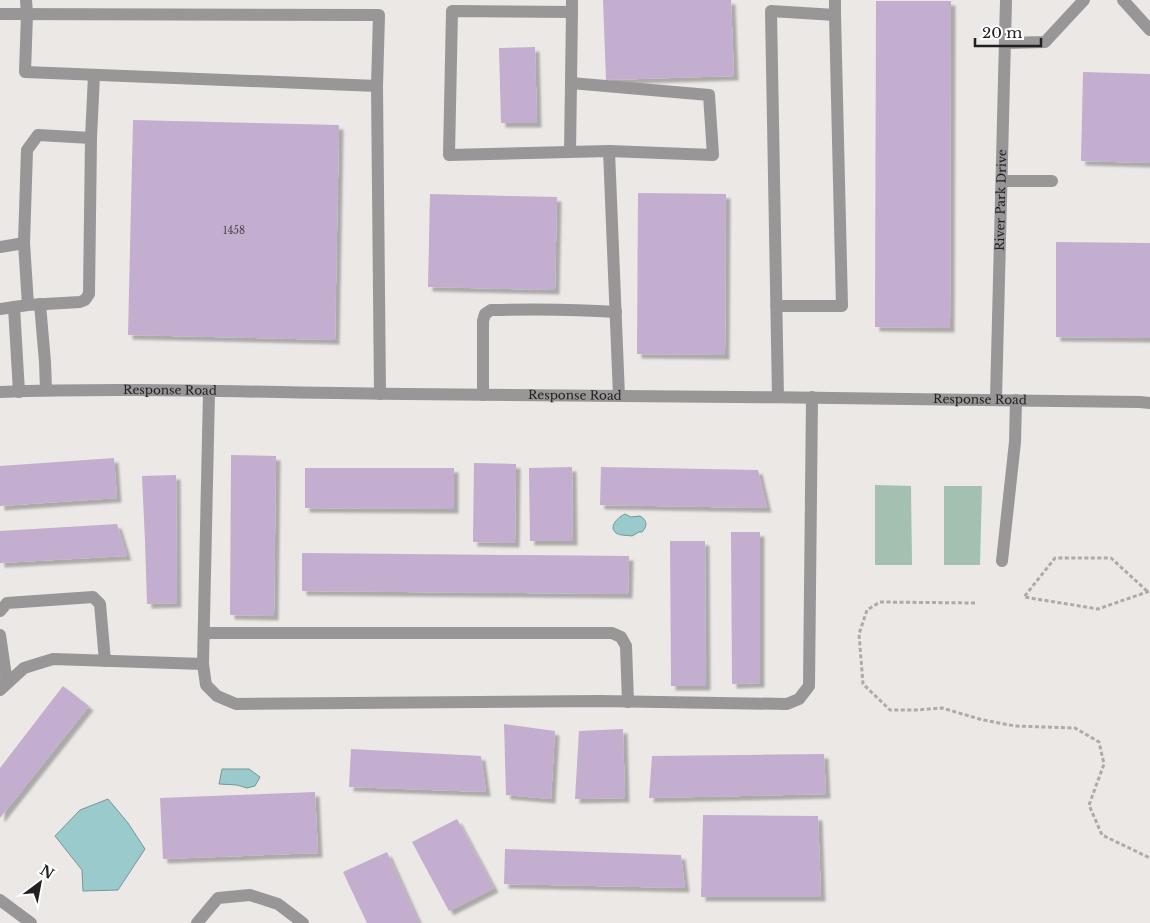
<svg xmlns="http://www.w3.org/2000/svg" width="1150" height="923" font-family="'Libre Baskerville',serif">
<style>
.green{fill:#a3c0b0}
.water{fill:#9acacc;stroke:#769798}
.building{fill:#c3aecf;filter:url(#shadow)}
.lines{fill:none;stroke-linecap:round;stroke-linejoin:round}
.path{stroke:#adaaa9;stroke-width:3;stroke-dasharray:4 2.5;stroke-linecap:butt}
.minor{stroke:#989696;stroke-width:12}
.labels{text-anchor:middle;stroke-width:4;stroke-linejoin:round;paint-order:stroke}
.number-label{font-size:10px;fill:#4a444c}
.street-label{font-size:12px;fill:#222020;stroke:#fff}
</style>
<defs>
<filter id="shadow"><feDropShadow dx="4.5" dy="4.5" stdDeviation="1" flood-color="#0004"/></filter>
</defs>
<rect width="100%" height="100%" fill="#ebe8e6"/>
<g class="green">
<path d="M875,485l36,1 1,79h-37z"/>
<path d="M944,486h38l-2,79h-36z"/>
</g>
<g class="water">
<path d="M625,514l6,3 9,-1c7,4 8,10 2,16h-3l-7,4c-4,-1 -12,0 -16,-3 -8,-6 2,-16 9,-19z"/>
<path d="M222,769h27l11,8 -5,9 -8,2 -10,-3 -18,-1z"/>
<path d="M108,799l20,24 17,26 -27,41 -35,1 -1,-21 -27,-34 25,-26z"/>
</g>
<g class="building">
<path d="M603,0h128l3,76 -128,4z"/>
<path d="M876,1h75l-1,327 -75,-1z"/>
<path d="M535,47l2,76h-36l-2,-75z"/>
<path d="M1083,72l67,2v89l-69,-2z"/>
<path d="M133,120l206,5 -4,215 -207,-5z"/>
<path d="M638,193l88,1 -1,161 -88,-1z"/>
<path d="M430,194l127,3 -2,93 -127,-3z"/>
<path d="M1056,242l94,1v95l-94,-1z"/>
<path d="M231,455l45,1 -2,160 -44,-1z"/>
<path d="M114,458l3,40 -117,8v-40z"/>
<path d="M474,463l42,1 -1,79 -42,-1z"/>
<path d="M572,467l1,74h-43l-1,-73z"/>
<path d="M601,467l157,3 9,38 -167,-3z"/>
<path d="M305,468h149v41l-149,-1z"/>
<path d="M176,475l1,128 -30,1 -2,-63 -3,-65z"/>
<path d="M117,524l10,32 -127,7v-32z"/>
<path d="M731,532h29v151l-28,1z"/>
<path d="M670,541h35l1,145h-35z"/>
<path d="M302,553l327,3 -1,38 -326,-3z"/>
<path d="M63,686l26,20 -89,112v-50z"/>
<path d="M504,724l51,7 -4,68 -45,-4z"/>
<path d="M623,729l2,69 -50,1 4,-68z"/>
<path d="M351,749l130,7 5,36 -137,-5z"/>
<path d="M824,754l2,40 -177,4 3,-42z"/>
<path d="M315,792l3,61 -155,6 -3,-61z"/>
<path d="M703,815l115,1 3,81h-120z"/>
<path d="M457,819l37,69 -45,23 -37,-69z"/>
<path d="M505,849l176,6 4,33 -181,-4z"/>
<path d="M387,852l32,71h-52l-24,-51z"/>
</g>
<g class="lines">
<g class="path">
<path d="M1147,591l-36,-33h-56l-31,39 74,12 52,-18"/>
<path d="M975,603l-95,-1 -13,8 -8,24 4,50 27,26h26l26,-2 41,12 32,6 60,2 24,14 5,22 -15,41 13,30 48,23"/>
</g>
<g class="minor">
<path d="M26,0l1,14 -2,58 352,14"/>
<path d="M572,0v12l-120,-1 -3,144 160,-4 10,245"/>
<path d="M1123,0l27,30"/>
<path d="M0,14l379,1 -2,71 3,308"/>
<path d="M835,15v-15"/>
<path d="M1005,43l40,-1 39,-42"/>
<path d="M571,83l138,12 4,60 -104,-4"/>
<path d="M91,138l3,-63"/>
<path d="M570,152l2,-140"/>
<path d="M1002,181h50"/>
<path d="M0,247l24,-4"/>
<path d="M40,304l5,58 1,28"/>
<path d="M776,306h66l-7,-291 -64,-4 7,386"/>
<path d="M14,307l5,85"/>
<path d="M0,309l28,-4 -4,-62 3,-93 11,-15 53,3 -2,156 -4,6 -5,2 -52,3"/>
<path id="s1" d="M0,392c135,-5 271,1 407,2 244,2 489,4 733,8l10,1"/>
<path d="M209,392l-6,272 3,21 11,11 19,8 364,-3 187,3 12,-5 10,-13 3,-289"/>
<path d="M483,395v-74l2,-7 6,-4c42,-1 83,-1 125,2"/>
<path id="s2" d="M996,399l10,-399"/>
<path d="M1002,561l13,-119 1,-42"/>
<path d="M0,611l7,-8 86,-6 7,7 5,57"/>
<path d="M204,633h408l9,4 5,9 2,56"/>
<path d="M0,635l7,48 -5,1"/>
<path d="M0,690l24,-22 29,-9 150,5"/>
<path d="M0,900l31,23"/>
<path d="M197,923l21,-25 32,-3 28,9 25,19"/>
</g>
</g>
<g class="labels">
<g class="number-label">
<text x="234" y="234">1458</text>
</g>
<g class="street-label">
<text dy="4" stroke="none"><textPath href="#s2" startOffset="199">River Park Drive</textPath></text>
<text dy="4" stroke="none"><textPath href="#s1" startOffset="170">Response Road</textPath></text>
<text dy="4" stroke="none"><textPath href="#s1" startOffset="575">Response Road</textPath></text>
<text dy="4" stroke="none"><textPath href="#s1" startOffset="980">Response Road</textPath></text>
</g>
</g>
<g transform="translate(40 883) rotate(32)" stroke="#ffffff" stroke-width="4" paint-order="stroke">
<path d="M0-4L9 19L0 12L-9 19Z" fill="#222020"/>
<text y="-8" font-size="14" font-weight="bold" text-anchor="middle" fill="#222020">N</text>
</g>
<path d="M975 38v8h66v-8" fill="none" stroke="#222020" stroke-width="2.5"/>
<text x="982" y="38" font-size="15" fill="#222020" stroke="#ffffff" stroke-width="4" paint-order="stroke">20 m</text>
</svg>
